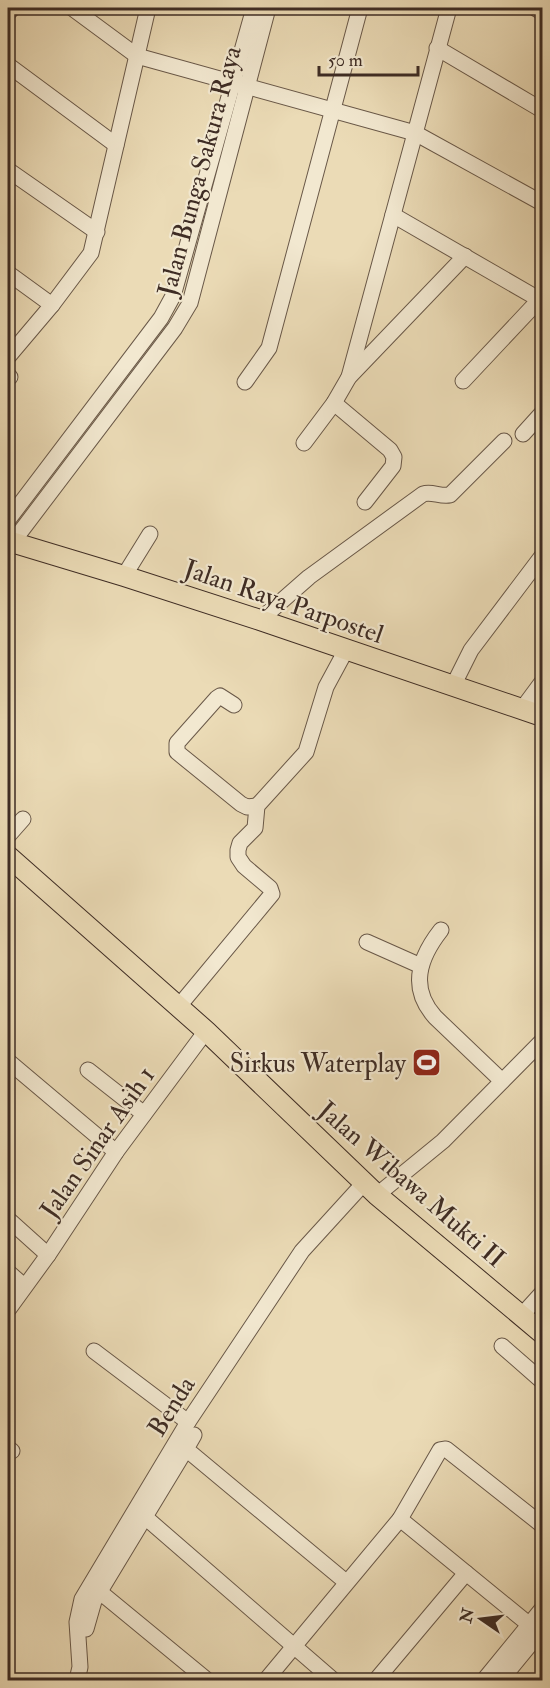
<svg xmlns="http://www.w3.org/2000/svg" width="550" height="1688" font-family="'IM FELL Double Pica',serif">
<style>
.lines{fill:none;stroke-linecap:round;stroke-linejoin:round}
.minor-casing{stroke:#695848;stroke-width:17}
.major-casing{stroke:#3e2c24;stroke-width:22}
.minor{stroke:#f2e8d0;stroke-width:15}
.major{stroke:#ebdbb6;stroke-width:20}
.labels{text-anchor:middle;stroke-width:4.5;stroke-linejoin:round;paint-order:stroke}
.street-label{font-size:26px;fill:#3e2c24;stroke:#f2e8d0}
.poi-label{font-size:26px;fill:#3e2c24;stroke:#f2e8d0;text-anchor:end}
</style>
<rect width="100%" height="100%" fill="#ebdbb6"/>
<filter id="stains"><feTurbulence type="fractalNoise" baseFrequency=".00333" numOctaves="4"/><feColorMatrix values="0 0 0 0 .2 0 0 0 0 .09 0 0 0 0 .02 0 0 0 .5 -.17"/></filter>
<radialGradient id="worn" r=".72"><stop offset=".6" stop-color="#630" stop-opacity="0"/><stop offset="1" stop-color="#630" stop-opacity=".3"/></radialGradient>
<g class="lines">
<defs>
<g id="minor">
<path d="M72,8l65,48 278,77 127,70"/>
<path d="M535,8l7,4"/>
<path d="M8,13l5,-5"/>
<path d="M437,48l105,62"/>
<path d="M8,65l108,80"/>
<path d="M8,170l89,62"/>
<path d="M393,215l149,86"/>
<path d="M8,273l44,32"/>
<path d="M8,357l44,-52 39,-52 57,-245"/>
<path d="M8,375l2,2"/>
<path d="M349,377l100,-369"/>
<path d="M463,381l77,-82"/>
<path d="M245,382l24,-34 91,-340"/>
<path d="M334,403l56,47 4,7 -1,9 -28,36"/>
<path d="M523,434l19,-21"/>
<path d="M304,443l30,-40 15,-26 116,-121"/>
<path d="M8,520l153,-202 12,-22 81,-288"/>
<path d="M12,543l163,-215 15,-25 78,-295"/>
<path d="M124,576l26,-42"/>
<path d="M260,620l49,-43 114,-83c9,-3 17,3 27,1l54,-54"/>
<path d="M453,686l18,-36 71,-94"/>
<path d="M234,705l-14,-9 -3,2 -40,45v9l64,52 6,3 10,-1"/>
<path d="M522,709l20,-27"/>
<path d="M8,836l15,-17"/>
<path d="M441,930c-22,28 -32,58 -6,87l67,64"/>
<path d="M367,942l54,24"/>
<path d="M179,1006l93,-112 -2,-6 -26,-22 -6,-9v-7l2,-7 15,-15 2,-22 49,-54 20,-65 20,-37"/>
<path d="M8,1061l108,91"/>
<path d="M88,1070l56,44"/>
<path d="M377,1195l66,-54 99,-100"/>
<path d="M8,1219l40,36"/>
<path d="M8,1272l16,14"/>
<path d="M8,1310l40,-55 68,-103 90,-121"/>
<path d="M522,1315l20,-22"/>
<path d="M502,1346l40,35"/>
<path d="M94,1351l94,71"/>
<path d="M194,1435l-8,14 160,133"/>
<path d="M8,1448l4,3"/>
<path d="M145,1517l188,163"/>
<path d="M400,1519l142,116"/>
<path d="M100,1592l107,88"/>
<path d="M86,1629l8,-28 92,-152"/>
<path d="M77,1680l3,-13 -3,-45 5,-23 106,-177 114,-171 62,-68"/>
<path d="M266,1680l134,-161 40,-69 6,-1 96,76"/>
<path d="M376,1680l90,-107"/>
<path d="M484,1680l58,-71"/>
<path d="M501,1680l41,-50"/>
</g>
<g id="major">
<path d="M8,541l116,35 136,44 282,96"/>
<path d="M8,856l198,175 171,164 165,138"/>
</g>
</defs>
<use href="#minor" class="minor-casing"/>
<use href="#major" class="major-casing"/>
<use href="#minor" class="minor"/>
<use href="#major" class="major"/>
</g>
<defs>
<symbol id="stadium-square" viewBox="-11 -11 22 22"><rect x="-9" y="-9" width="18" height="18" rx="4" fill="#8f2418" stroke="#f2e8d0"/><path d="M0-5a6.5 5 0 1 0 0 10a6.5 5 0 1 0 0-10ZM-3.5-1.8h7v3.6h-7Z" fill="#fff"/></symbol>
</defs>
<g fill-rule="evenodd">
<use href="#stadium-square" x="410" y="1046" width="33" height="33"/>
</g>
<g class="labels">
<g class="street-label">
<text transform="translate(199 171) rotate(-75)" y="9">Jalan Bunga Sakura Raya</text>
<text transform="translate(284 601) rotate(19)" y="9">Jalan Raya Parpostel</text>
<text transform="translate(97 1142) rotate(-55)" y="9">Jalan Sinar Asih 1</text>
<text transform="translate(412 1184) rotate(41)" y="9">Jalan Wibawa Mukti II</text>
<text transform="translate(171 1406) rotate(-58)" y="9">Benda</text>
</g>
<g class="poi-label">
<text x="406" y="1072">Sirkus Waterplay</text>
</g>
</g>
<rect width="550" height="1688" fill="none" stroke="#ebdbb6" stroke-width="30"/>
<rect x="9" y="9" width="532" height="1670" fill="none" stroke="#3e2c24" stroke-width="3"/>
<rect x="15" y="15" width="520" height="1658" fill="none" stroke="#3e2c24" stroke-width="1.5"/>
<g transform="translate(481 1619) rotate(284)" stroke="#f2e8d0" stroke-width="4.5" paint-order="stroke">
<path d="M0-4.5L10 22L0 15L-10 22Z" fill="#3e2c24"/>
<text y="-9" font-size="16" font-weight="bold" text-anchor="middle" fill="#3e2c24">N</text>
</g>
<path d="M319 66v9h99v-9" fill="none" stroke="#3e2c24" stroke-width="3"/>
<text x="328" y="66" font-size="18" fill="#3e2c24" stroke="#f2e8d0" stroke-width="4.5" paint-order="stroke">50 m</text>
<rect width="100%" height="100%" filter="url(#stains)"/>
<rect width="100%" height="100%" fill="url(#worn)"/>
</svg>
